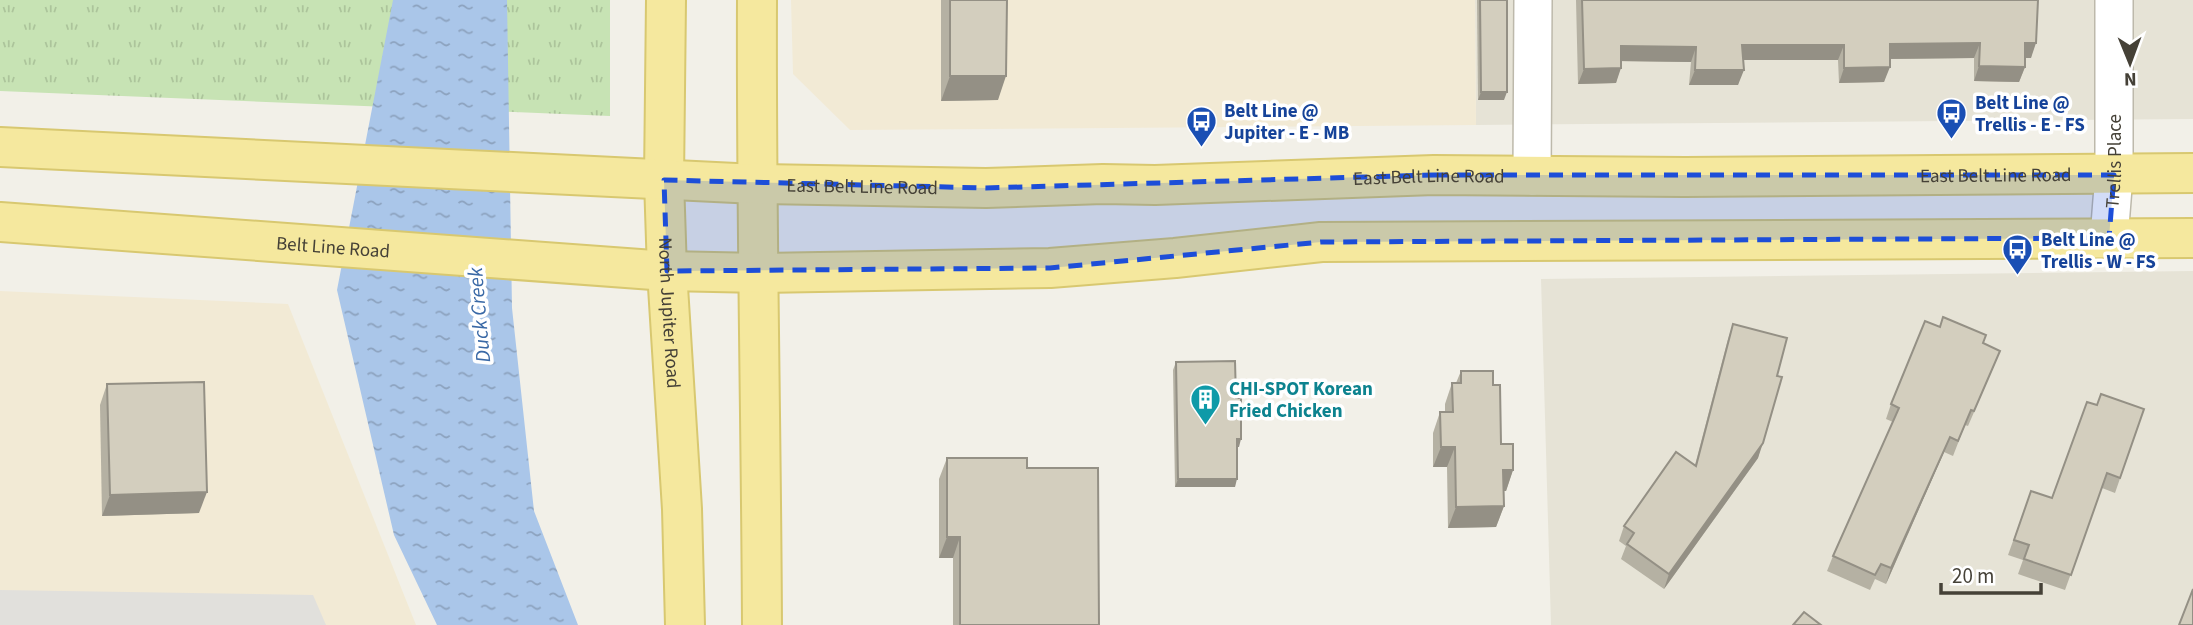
<svg xmlns="http://www.w3.org/2000/svg" width="2193" height="625" font-family="'Source Sans 3',sans-serif">
<style>
.residential{fill:#e6e3d6}
.commercial{fill:#f2ead5}
.grass{fill:url(#grass-tufts)}
.parking{fill:#e1e0dc}
.water{fill:url(#water-ripples)}
.lines{fill:none;stroke-linecap:round;stroke-linejoin:round}
.minor-casing{stroke:#bdb9ab;stroke-width:40}
.primary-casing{stroke:#d8c870;stroke-width:42}
.minor{stroke:#fff;stroke-width:37}
.primary{stroke:#f5e89e;stroke-width:38}
.wall{fill:#b5b1a3}
.shaded-wall{fill:#949085}
.building{fill:#d3cebe;stroke:#949085;stroke-width:2}
.marked{fill:#1d4ed8;fill-opacity:0.2;stroke:#1d4ed8;stroke-width:5;stroke-dasharray:14 9;stroke-linejoin:round}
.labels{text-anchor:middle;stroke-width:7;stroke-linejoin:round;paint-order:stroke}
.transit-label{font-size:19px;font-weight:bold;fill:#164399;stroke:#fff;text-anchor:start}
.street-label{font-size:19px;fill:#454137;stroke:#fff}
.culture-label{font-size:19px;font-weight:bold;fill:#0d838f;stroke:#fff;text-anchor:start}
.water-label{font-size:21px;font-style:italic;fill:#3a69a6;stroke:#fff}
</style>
<defs>
<pattern id="grass-tufts" width="24" height="20" patternUnits="userSpaceOnUse" patternTransform="scale(1.75)"><rect width="24" height="20" fill="#c7e3b4"/><path d="M3 7l-1-3M5 7V3M7 7l1-3M15 17l-1-3M17 17v-4M19 17l1-3" fill="none" stroke="#acc49b"/></pattern>
<pattern id="water-ripples" width="26" height="14" patternUnits="userSpaceOnUse" patternTransform="scale(1.75)"><rect width="26" height="14" fill="#aac6e9"/><path d="M2 4q2-2 4 0t4 0M15 11q2-2 4 0t4 0" fill="none" stroke="#8ca2be"/></pattern>
</defs>
<rect width="100%" height="100%" fill="#f2f0e8"/>
<g class="residential">
<path d="M1475,0h718v119l-717,6z"/>
<path d="M2193,271v354h-642l-10,-346z"/>
</g>
<g class="commercial">
<path d="M791,0h684l1,125 -626,5 -57,-56z"/>
<path d="M0,291l288,13 128,321h-416z"/>
</g>
<path class="grass" d="M0,0h610v116l-610,-25z"/>
<path class="parking" d="M0,590l313,5 13,30h-326z"/>
<path class="water" d="M393,0h114l5,308 22,203 44,114h-141l-43,-90 -57,-245z"/>
<g class="lines">
<defs>
<g id="minor">
<path d="M1532,176l1,-176"/>
<path id="s1" d="M2109,238l5,-63v-175"/>
</g>
<g id="primary">
<path id="s2" d="M666,0l-2,180 3,91 15,238 3,116"/>
<path d="M757,0c-1,208 4,417 5,625"/>
<path id="s3" d="M0,147l756,37 230,4 117,-4 52,1 279,-10 251,2 508,-4"/>
<path id="s4" d="M0,222l667,49 93,2 290,-5 125,-10 146,-16 872,-4"/>
</g>
</defs>
<use href="#minor" class="minor-casing"/>
<use href="#primary" class="primary-casing"/>
<use href="#minor" class="minor"/>
<use href="#primary" class="primary"/>
</g>
<g class="wall">
<path d="M941,0h66l-9,100 -57,1z"/>
<path d="M1477,0h30l-3,100h-26z"/>
<path d="M1576,0h462l-7,58h-6v9l-6,15 -45,-1v-23l-84,1 -6,23 -45,1 -1,-23h-95l-5,25h-49l2,-23 -70,-1 -5,22 -38,1z"/>
<path d="M1733,324l44,52 -19,82 -94,131 -43,-30 5,-13 -7,-5 5,-15 71,-61 33,-126z"/>
<path d="M1983,343l17,8 -6,15 -26,60 -3,-1 -12,31 -9,-4 -58,132 -11,-5 -5,11 -43,-19 6,-15 60,-134 -7,-3 5,-15z"/>
<path d="M1176,362l60,36 3,49h-2l-2,40h-60l-2,-117z"/>
<path d="M1461,371l32,14 8,59 12,26 -7,21h-2v15l-8,21 -48,1 -1,-61h-14v-34l7,-21h5v-8l7,-21h4z"/>
<path d="M107,384l92,129 -97,3 -2,-111z"/>
<path d="M2097,405l47,4 -29,84 -13,-5 -37,102 -47,-16 5,-14 -15,-5 23,-64 21,7z"/>
<path d="M947,458l80,10 72,157h-146v-67h-14v-79z"/>
</g>
<g class="shaded-wall">
<path d="M1980,43l-6,15 -89,1 5,-15z"/>
<path d="M2025,43h11l-5,15h-12z"/>
<path d="M1742,45h102l-6,15h-101z"/>
<path d="M1621,46l75,1 -5,15 -76,-1z"/>
<path d="M1979,66l46,1 -6,15 -45,-1z"/>
<path d="M1890,67l-6,15 -45,1 5,-15z"/>
<path d="M1621,68l-5,15 -38,1 6,-15z"/>
<path d="M1695,70h49l-6,15h-49z"/>
<path d="M950,76h56l-8,24 -57,1z"/>
<path d="M1481,92h26l-3,8h-26z"/>
<path d="M1950,437l-6,15 -58,132 5,-16z"/>
<path d="M1237,439h4l-2,8h-5z"/>
<path d="M1763,443l-5,15 -94,131 5,-15z"/>
<path d="M1441,447h14l-8,20h-14z"/>
<path d="M1503,470h10l-7,21h-10z"/>
<path d="M1178,479h59l-2,8h-60z"/>
<path d="M207,492l-8,21 -97,3 8,-21z"/>
<path d="M1504,506l-8,21 -48,1 8,-21z"/>
<path d="M947,537h13l-7,21h-14z"/>
</g>
<g class="building">
<path d="M950,0h57l-1,76h-56z"/>
<path d="M1480,0h27v92h-26z"/>
<path d="M1582,0h456l-2,43h-11v24l-46,-1 1,-23 -90,1v23l-46,1v-23h-102l2,25h-49l1,-23 -75,-1v22l-37,1z"/>
<path d="M1943,317l43,18 -3,8 17,8 -26,60 -3,-1 -13,31 -8,-4 -59,131 -10,-4 -6,11 -42,-19 66,-148 -8,-4 34,-83 15,6z"/>
<path d="M1733,324l54,14 -10,38 5,1 -19,66 -94,131 -42,-30 7,-11 -10,-7 52,-74 20,14z"/>
<path d="M1235,361l1,37h5v41h-4v40h-59l-2,-117z"/>
<path d="M1461,371h32v14h7l1,59h12v26h-10l1,36 -48,1 -1,-60h-14l-1,-35h13l-1,-29h9z"/>
<path d="M204,382l3,110 -97,3 -3,-111z"/>
<path d="M2101,394l43,15 -24,69 -13,-5 -36,102 -47,-16 5,-14 -15,-5 17,-49 21,7 35,-96 10,3z"/>
<path d="M947,458h80v10h71l1,157h-139v-88h-13z"/>
<path d="M2193,589v36h-14z"/>
<path d="M1804,612l17,13h-28z"/>
</g>
<path class="marked" d="M1434,175h680l-5,63 -788,4 -271,26 -383,3 -3,-91 322,8z"/>
<defs>
<symbol id="bus-pin" viewBox="-11 -11 22 30"><path d="M0 17L-7.5 6A9.5 9.5 0 1 1 7.5 6Z" fill="#1a4fb4" stroke="#fff"/><path d="M-5-6H5V4H4V6H2V4H-2V6H-4V4H-5ZM-3.5-4V0h7V-4ZM-3.5 1.2v1.5H-2V1.2ZM2 1.2v1.5H3.5V1.2Z" fill="#fff"/></symbol>
<symbol id="building-pin" viewBox="-11 -11 22 30"><path d="M0 17L-7.5 6A9.5 9.5 0 1 1 7.5 6Z" fill="#0f9aa8" stroke="#fff"/><path d="M-4-6H4V6H1V3H-1V6H-4ZM-2.5-4.3h1.7v1.8h-1.7ZM.8-4.3h1.7v1.8H.8ZM-2.5-1h1.7V.8h-1.7ZM.8-1h1.7V.8H.8Z" fill="#fff"/></symbol>
</defs>
<g fill-rule="evenodd">
<use href="#bus-pin" x="1934" y="96" width="35" height="47"/>
<use href="#bus-pin" x="1184" y="104" width="35" height="47"/>
<use href="#bus-pin" x="2000" y="232" width="35" height="47"/>
<use href="#building-pin" x="1188" y="382" width="35" height="47"/>
</g>
<g class="labels">
<g class="transit-label">
<text x="1975" y="109">Belt Line @<tspan x="1975" dy="22">Trellis - E - FS</tspan></text>
<text x="1224" y="117">Belt Line @<tspan x="1224" dy="22">Jupiter - E - MB</tspan></text>
<text x="2041" y="246">Belt Line @<tspan x="2041" dy="22">Trellis - W - FS</tspan></text>
</g>
<g class="street-label">
<text dy="7" stroke="none"><textPath href="#s1" startOffset="77">Trellis Place</textPath></text>
<text dy="7" stroke="none"><textPath href="#s3" startOffset="1997">East Belt Line Road</textPath></text>
<text dy="7" stroke="none"><textPath href="#s3" startOffset="1430">East Belt Line Road</textPath></text>
<text dy="7" stroke="none"><textPath href="#s3" startOffset="863">East Belt Line Road</textPath></text>
<text dy="7" stroke="none"><textPath href="#s4" startOffset="334">Belt Line Road</textPath></text>
<text dy="7" stroke="none"><textPath href="#s2" startOffset="313">North Jupiter Road</textPath></text>
</g>
<g class="culture-label">
<text x="1229" y="395">CHI-SPOT Korean<tspan x="1229" dy="22">Fried Chicken</tspan></text>
</g>
<g class="water-label">
<text transform="translate(479 315) rotate(-95)" y="7">Duck Creek</text>
</g>
</g>
<g transform="translate(2130 63) rotate(179)" stroke="#ffffff" stroke-width="5" paint-order="stroke">
<path d="M0-5L12 26L0 18L-12 26Z" fill="#454137"/>
<text y="-10" font-size="19" font-weight="bold" text-anchor="middle" fill="#454137">N</text>
</g>
<path d="M1941 583v10h100v-10" fill="none" stroke="#454137" stroke-width="3.5"/>
<text x="1952" y="583" font-size="21" fill="#454137" stroke="#ffffff" stroke-width="5" paint-order="stroke">20 m</text>
</svg>
